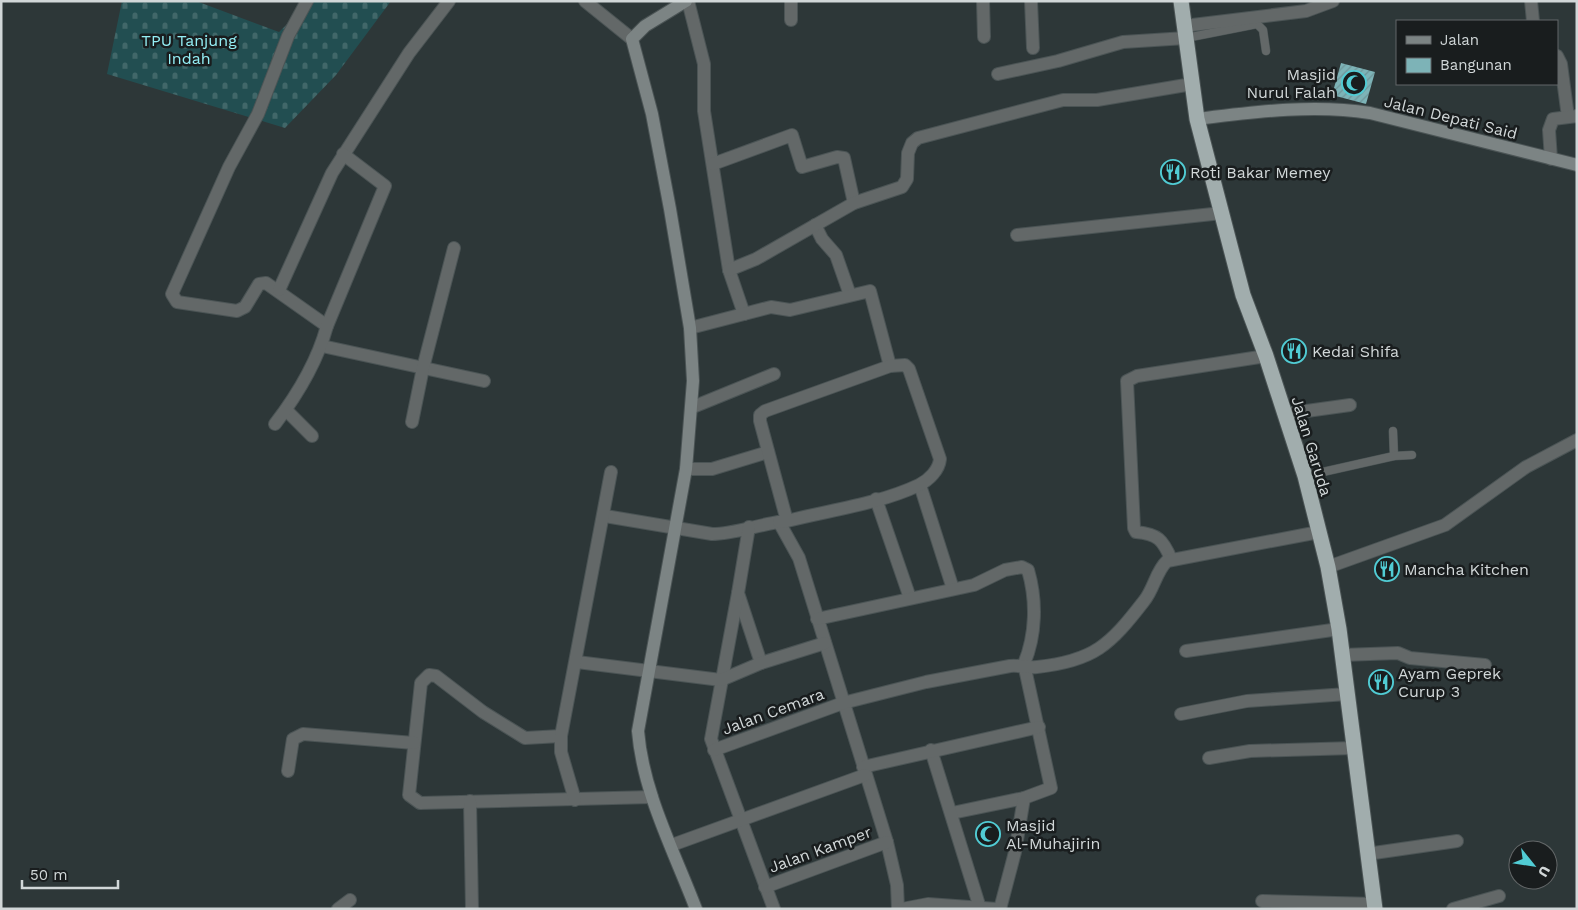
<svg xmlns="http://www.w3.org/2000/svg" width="1578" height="910" font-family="'Work Sans',sans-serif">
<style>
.cemetery{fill:url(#cemetery-stones)}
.building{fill:url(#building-hatch)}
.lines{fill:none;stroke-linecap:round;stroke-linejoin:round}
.lane-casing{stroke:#4b5455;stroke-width:9}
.street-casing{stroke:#4b5455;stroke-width:14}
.secondary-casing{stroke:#4b5455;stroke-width:14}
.highway-casing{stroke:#4b5455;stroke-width:17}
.lane{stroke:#636868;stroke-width:8}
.street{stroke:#636868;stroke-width:12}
.secondary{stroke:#7c8484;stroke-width:12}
.highway{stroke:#a1adad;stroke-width:15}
.labels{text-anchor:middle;stroke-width:5;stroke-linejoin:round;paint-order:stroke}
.park-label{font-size:16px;fill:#94eff5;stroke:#191d1e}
.poi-label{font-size:16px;fill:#d1d7d8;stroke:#191d1e;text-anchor:start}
.street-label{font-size:16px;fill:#d1d7d8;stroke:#191d1e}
</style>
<defs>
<pattern id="cemetery-stones" width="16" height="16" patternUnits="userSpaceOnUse" patternTransform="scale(1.25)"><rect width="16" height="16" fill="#224e51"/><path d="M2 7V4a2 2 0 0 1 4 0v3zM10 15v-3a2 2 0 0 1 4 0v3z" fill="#416769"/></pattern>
<pattern id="building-hatch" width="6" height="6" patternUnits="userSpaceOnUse" patternTransform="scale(1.25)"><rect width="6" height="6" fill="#7db3b7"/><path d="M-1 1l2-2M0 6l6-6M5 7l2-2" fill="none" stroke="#6e969a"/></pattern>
</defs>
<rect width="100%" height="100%" fill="#2d3738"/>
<path class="cemetery" d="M122,1h74l83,31 32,-31h80l-55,74 -51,53 -178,-54z"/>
<path class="building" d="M1341,63l34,9 -9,32 -34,-9z"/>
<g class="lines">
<defs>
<g id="lane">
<path d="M1186,38l71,-14 6,6 3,21"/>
<path d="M1393,431l1,25"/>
<path d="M1305,476l89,-20 18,-1"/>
</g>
<g id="street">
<path d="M307,1l-19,35 -30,78 -29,53 -57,127 5,8 60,9 8,-4 14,-23 7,-1 61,43"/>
<path d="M585,1l47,38"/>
<path d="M688,1l16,63v47l25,159 15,44"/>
<path d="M791,1v19"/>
<path d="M983,1l1,36"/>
<path d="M1031,1l2,47"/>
<path d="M1531,1l2,20"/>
<path d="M1184,26l122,-15 27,-10"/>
<path d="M1557,56l4,8 7,53"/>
<path d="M998,74l60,-13 65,-19 63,-4"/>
<path d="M1551,159l-2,-29 4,-11 24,-3"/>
<path d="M713,164l79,-29 10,32 35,-10 7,1 10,45"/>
<path d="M815,225l7,14 14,16 14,40"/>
<path d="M1017,235l205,-22"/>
<path d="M729,270l27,-11 98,-56 48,-16 5,-8 1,-26 4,-10 6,-5 145,-38h34l95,-16"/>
<path d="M279,290l53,-117 77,-120 40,-52"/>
<path d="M690,328l81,-21 19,3 80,-19 20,75"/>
<path d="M322,346l162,35"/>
<path d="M693,407l81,-33"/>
<path d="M286,410l26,26"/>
<path d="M1285,414l65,-9"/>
<path d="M412,422l11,-54 31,-120"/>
<path d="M275,424c23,-30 42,-61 52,-98l58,-140 -42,-32"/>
<path d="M686,469h26l56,-17"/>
<path d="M920,485l33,104"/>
<path d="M876,499l34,99"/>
<path d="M605,516l107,18c22,0 45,-9 67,-12l20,36 88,284 10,43 1,24"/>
<path d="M779,522l8,-1c43,-11 92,-17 132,-36 10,-5 20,-15 21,-26l-31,-90 -4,-4 -15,1 -125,45 -5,4v6l27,100"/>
<path d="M749,527l-11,66 23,70"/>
<path d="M1171,559c-8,-19 -13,-25 -35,-27l-2,-4 -7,-147 10,-5 129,-20"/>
<path d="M1328,567l117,-42 81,-58 51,-27"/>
<path d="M738,593l-27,146 63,170"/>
<path d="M817,619l157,-34 31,-15 17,-3 6,3c9,31 8,65 -4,94l27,124 -27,10 -72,15"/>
<path d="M1186,651l153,-22"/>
<path d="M1342,655l56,-2 12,5 75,7"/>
<path d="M577,662l144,18 40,-17 64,-20"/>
<path d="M1181,714l66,-13 100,-7"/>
<path d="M561,736l-36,2 -42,-26 -47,-36 -7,-1 -8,8 -12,112 11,8 232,-6"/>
<path d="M714,750l129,-47 83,-21 84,-16c10,-1 18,2 27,1 57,-6 73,-22 107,-66 10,-12 12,-30 23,-40l152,-29"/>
<path d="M931,750l49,158"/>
<path d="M1209,758l41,-7 104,-3"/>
<path d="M863,767l176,-40"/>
<path d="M288,771l5,-32 10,-5 111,9"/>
<path d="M575,800l-14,-48v-16l50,-264"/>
<path d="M470,801l2,108"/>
<path d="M672,845l193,-70"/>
<path d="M1367,854l90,-13"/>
<path d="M765,887l122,-45"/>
<path d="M1262,901l112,3"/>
<path d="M338,909l12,-9"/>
<path d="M902,909l26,-5 69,5"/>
<path d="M1000,909l15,-57 9,-54"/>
<path d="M1453,909l46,-13"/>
</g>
<g id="secondary">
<path d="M686,1l-41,25 -13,13 20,75 18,95 20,119 3,53 -7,88 -48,262c5,62 36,120 58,178"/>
<path d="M1197,119c57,-7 116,-15 173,-6l207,52"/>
</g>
<path id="highway" d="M1181,1l16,118 46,176 23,61 39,120 23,91 11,62 36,280"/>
</defs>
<use href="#lane" class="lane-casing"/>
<use href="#street" class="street-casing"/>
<use href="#secondary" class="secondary-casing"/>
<use href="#highway" class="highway-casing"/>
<use href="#lane" class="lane"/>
<use href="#street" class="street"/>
<use href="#secondary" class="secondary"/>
<use href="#highway" class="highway"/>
</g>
<defs>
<symbol id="mosque-ring" viewBox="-11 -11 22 22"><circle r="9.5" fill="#191d1e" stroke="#51ccd4" stroke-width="1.5"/><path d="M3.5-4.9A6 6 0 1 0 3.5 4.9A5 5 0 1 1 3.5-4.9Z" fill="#51ccd4"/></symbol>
<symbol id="restaurant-ring" viewBox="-11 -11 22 22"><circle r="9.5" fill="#191d1e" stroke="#51ccd4" stroke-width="1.5"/><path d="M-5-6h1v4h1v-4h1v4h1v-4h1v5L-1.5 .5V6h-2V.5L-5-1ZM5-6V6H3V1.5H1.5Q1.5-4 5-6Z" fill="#51ccd4"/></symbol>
</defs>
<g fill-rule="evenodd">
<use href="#mosque-ring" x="1340" y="69" width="28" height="28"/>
<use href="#restaurant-ring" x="1159" y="158" width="28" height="28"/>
<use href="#restaurant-ring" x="1280" y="337" width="28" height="28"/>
<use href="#restaurant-ring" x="1373" y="555" width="28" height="28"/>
<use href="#restaurant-ring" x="1367" y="668" width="28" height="28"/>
<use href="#mosque-ring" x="974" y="820" width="28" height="28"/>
</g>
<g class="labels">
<g class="park-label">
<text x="189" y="46">TPU Tanjung<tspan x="189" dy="18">Indah</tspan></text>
</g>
<g class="poi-label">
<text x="1336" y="80" text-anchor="end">Masjid<tspan x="1336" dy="18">Nurul Falah</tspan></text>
<text x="1190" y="178">Roti Bakar Memey</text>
<text x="1312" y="357">Kedai Shifa</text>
<text x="1404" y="575">Mancha Kitchen</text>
<text x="1398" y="679">Ayam Geprek<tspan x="1398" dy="18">Curup 3</tspan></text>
<text x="1006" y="831">Masjid<tspan x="1006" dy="18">Al-Muhajirin</tspan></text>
</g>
<g class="street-label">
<text transform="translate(1451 117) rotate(14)" y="6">Jalan Depati Said</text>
<text transform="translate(1312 446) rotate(73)" y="6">Jalan Garuda</text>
<text transform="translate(773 711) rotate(-20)" y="6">Jalan Cemara</text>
<text transform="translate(820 849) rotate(-20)" y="6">Jalan Kamper</text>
</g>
</g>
<rect width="1578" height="910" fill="none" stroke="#d1d7d8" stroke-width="5"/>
<rect x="1396" y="20" width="162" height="65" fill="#191d1e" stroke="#636768"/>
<rect x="1406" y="36" width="25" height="8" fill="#7c8484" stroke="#636768"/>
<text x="1440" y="45" font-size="15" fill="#d1d7d8">Jalan</text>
<rect x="1406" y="58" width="25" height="15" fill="#7db3b7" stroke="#636768"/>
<text x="1440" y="70" font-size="15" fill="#d1d7d8">Bangunan</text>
<g transform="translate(1533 865) rotate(120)"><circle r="24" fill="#191d1e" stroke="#636768"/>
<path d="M0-4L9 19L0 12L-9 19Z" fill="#51ccd4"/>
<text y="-8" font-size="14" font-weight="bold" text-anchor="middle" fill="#d1d7d8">U</text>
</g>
<path d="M22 880v8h96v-8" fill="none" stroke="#d1d7d8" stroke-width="2.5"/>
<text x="30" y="880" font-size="15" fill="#d1d7d8" stroke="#191d1e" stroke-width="4" paint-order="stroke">50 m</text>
</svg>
